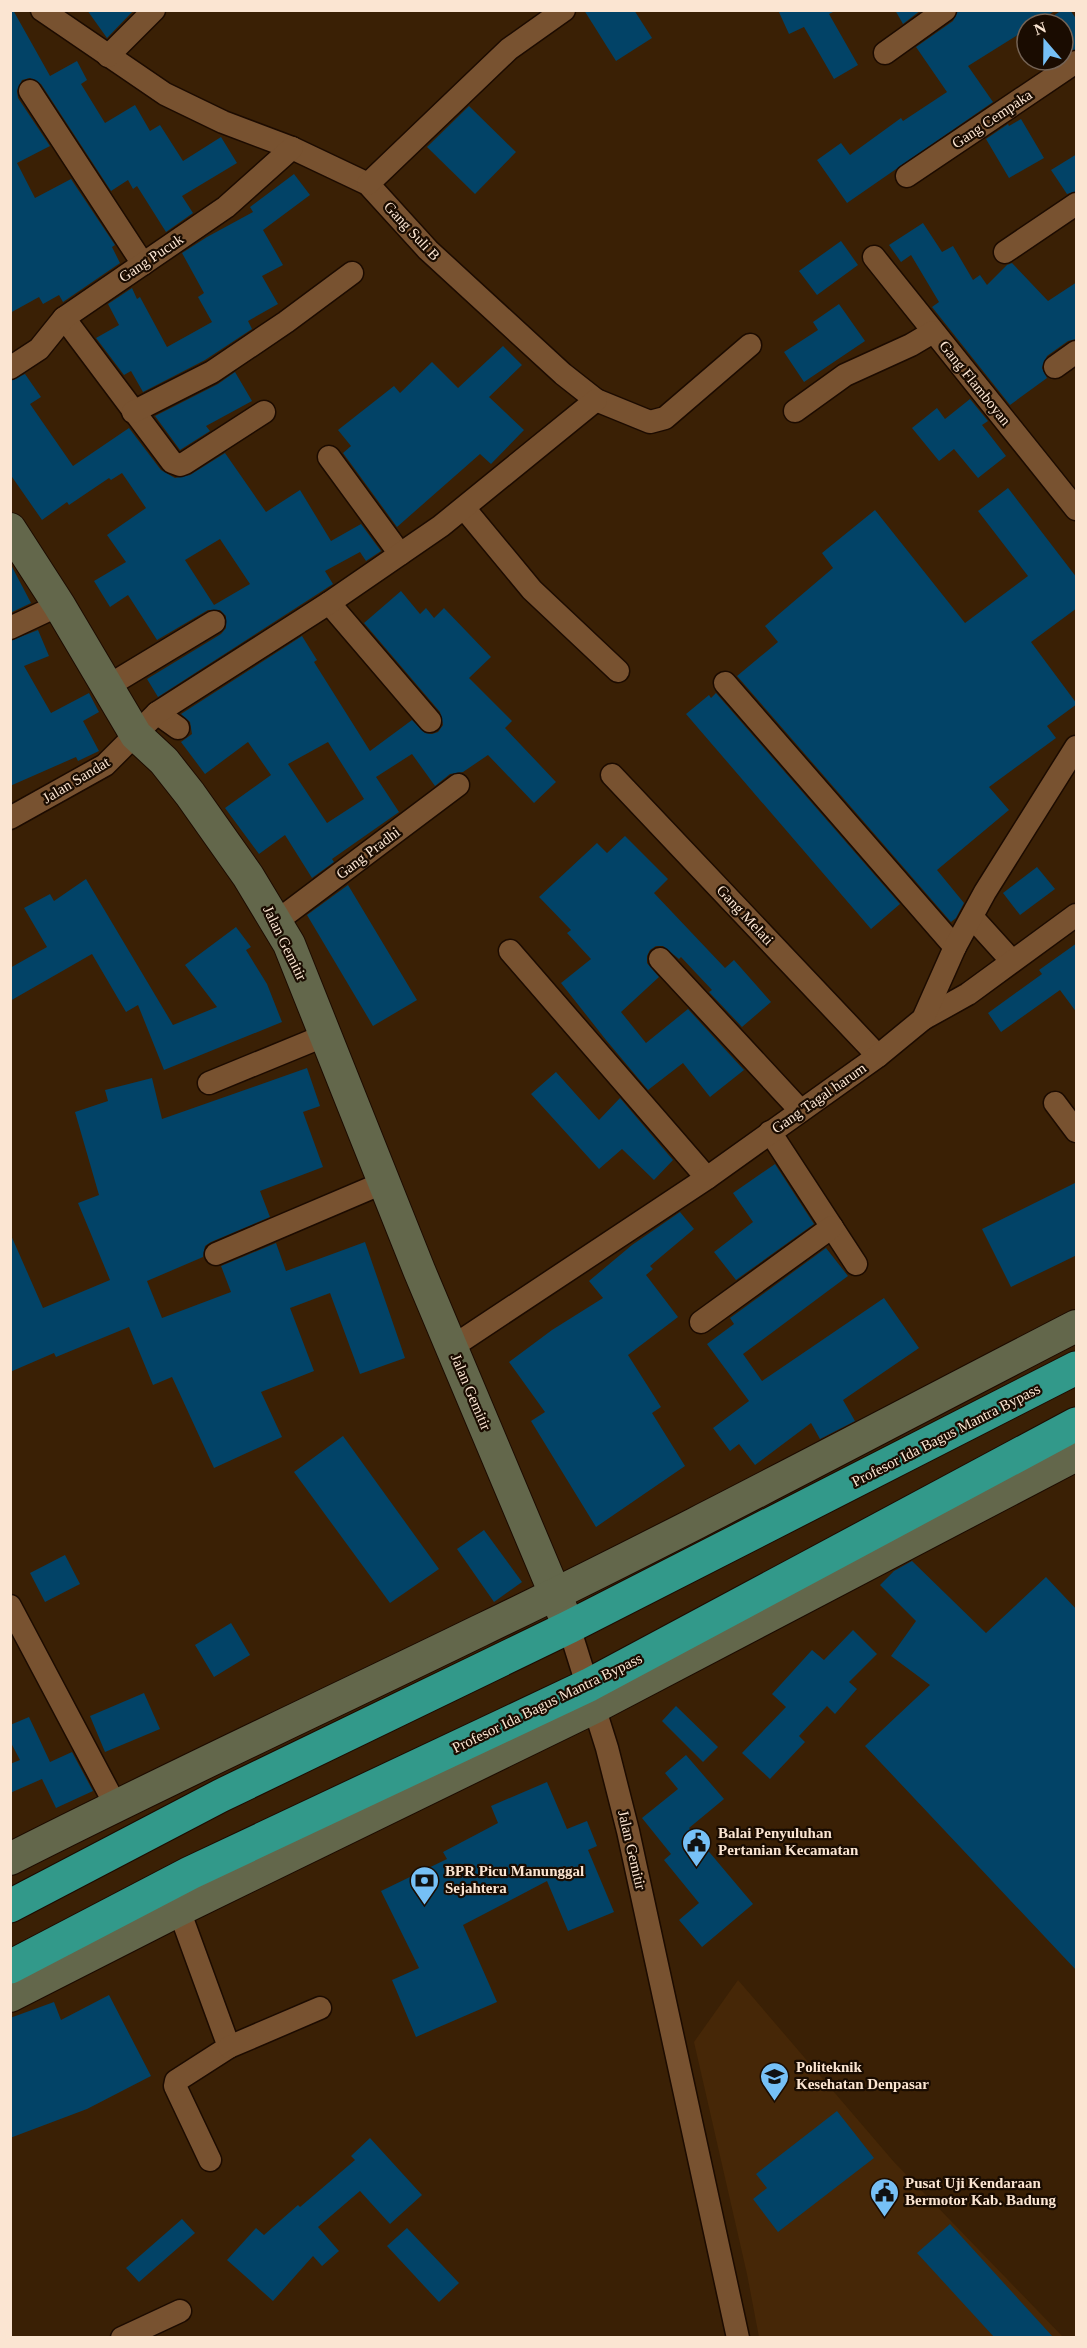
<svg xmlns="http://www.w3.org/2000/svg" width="1087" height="2348" font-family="Georgia,serif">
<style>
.built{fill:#462707}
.building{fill:#024367;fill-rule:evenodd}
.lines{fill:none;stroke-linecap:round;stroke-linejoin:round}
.street-casing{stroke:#1c0b00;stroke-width:25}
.secondary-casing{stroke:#1c0b00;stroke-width:34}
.highway-casing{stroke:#1c0b00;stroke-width:35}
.street{stroke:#785230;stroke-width:22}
.secondary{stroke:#63674b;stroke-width:32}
.highway{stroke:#32998a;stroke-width:33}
.labels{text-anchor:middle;stroke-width:4.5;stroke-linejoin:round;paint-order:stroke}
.street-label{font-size:15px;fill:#fbe5d2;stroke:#1a0c01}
.poi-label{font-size:15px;font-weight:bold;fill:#fbe5d2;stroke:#1a0c01;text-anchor:start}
</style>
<rect width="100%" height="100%" fill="#3a2005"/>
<path class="built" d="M738,1980l156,182 169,175h-304l-12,-63 -53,-232z"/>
<g class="building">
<path d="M10,10h3l37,66 27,-15 10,19 -6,4 24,39 30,-18 15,26 10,-6 23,36 38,-24 16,26 -55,33 11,17 -27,19 -29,-46 -4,3 -5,-9 -17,11 -70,-107 -11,-6 -8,2 -5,11 1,7 32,48 -33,17 18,35 36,-19 44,66 -3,2 8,16 -57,39 -4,-7 -16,9 -4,-7 -29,16z"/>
<path d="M87,10h47l-27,28z"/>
<path d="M584,10h50l18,28 -36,23z"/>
<path d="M778,10h59l-8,4 29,51 -24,14 -30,-52 -15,7z"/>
<path d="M895,10h26l-18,14z"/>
<path d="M958,10h98l-21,14h-8v5l-59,37 25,36 -146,101 -30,-43 24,-17 9,12 51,-37 2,3 44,-29 -31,-45 37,-26z"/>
<path d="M1062,10h8l7,10v29l-14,5v-30h-22z"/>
<path d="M469,106l47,46 -41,42 -48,-47z"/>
<path d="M1021,119l23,39 -35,20 -23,-39 22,-15 1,2z"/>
<path d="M1077,154v37l-10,3 -16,-24z"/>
<path d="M294,174l16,21 -47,35 20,35 -21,11 16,28 -30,17 4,8 -47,31 -62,32 -12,-21 -7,4 -28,-37 23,-13 -11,-21 24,-16 5,11 3,-2 27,50 45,-25 -14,-25 6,-4 -22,-40 25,-16 46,-25 -3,-5z"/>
<path d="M923,223l19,29 11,-6 20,34 7,-5 7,10 20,-20 5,-2 36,38 29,-19v57l-9,2 -21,15 -5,12 5,10 -37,27 -78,-98 7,-5 -28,-47 -10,7 -12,-17z"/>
<path d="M841,241l17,24 -41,30 -18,-24z"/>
<path d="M839,304l26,37 -61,41 -20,-30 34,-22 -5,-8z"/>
<path d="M503,346l19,19 -33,32 35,33 -33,34 -11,-10 -83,73 -54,-74 8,-7 -13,-16 56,-44 6,7 32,-31 26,26z"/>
<path d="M235,372l17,29 -46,25 4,5 -30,19 -25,-34 63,-32z"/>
<path d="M25,374l16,23 -11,7 43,62 56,-38 32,42 14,8 15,-3 35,-22 41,59 34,-22 31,51 30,-17 20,27 -15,10 -6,-9 -35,19 8,13 -175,113 -11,-18 74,-45 5,-6v-12l-6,-6h-12l-51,30 -29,-45 -18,12 -16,-26 32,-19 -19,-27 39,-27 -24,-35 -11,7 -2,-2 -40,27 -2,-3 -25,18 -32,-46v-93zM220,539l30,45 -36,21 -29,-45z"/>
<path d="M970,399l18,22 -6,4 24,31 -28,22 -24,-29 -15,12 -27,-33 25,-20 8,11z"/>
<path d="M1008,488l69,90v30l-46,34 46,62 -30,22 9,12 -67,49 20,23 -72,60 27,33 -8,15 -5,4 -214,-246 41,-34 -13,-16 68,-58 -11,-15 53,-43 90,113 63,-47 -50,-65z"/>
<path d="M10,563l21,40 -21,10z"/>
<path d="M401,591l19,23 6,-6 8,10 10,-10 47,49 -22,21 43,43 -7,7 51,54 -22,21 -46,-48 -25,17 -13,2 -15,12 -23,-32 -36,23 23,35 -67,47 2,3 -22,16 -27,-43 -26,19 -34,-46 46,-33 -23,-33 -43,32 -24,-32 11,-8 -2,-12 -9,-8 121,-78 15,24 -3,2 56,89 42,-31 13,13 7,1 6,-2 5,-7 -3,-13 -76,-89zM328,742l36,57 -37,24 -39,-59z"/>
<path d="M38,630l11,26 -25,10 27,47 38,-20 10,19 -16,9 16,30 -21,10 -2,-4 -66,29v-145z"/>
<path d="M716,693l184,211 -29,25 -185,-215 23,-19 2,3z"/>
<path d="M625,836l43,43 -14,14 71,75 9,-8 37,42 -29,25 -33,-35 3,-2 -31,-33 -2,2 -16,-13h-7l-6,4 -3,6v7l12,14 -38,35 25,31 42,-34 56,61 -34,27 -27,-34 -35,27 -42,-50 -45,-57 30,-24 -24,-26 4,-3 -32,-33 58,-54 10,10z"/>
<path d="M1037,867l18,22 -35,26 -17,-22z"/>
<path d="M86,879l87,146 44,-18 -32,-42 51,-38 15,20 -5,3 21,34 15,38 -118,48 -26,-65 -12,7 -34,-58 -82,47v-33l37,-21 -23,-39 26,-14 4,7z"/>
<path d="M348,885l69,115 -44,26 -66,-111z"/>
<path d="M1077,943v70l-17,-23 -59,42 -13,-19 54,-39 -3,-4z"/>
<path d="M307,1068l13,38 -17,6 20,55 -63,24 10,26 -59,25 -6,4 -2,11 -56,24 15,37 69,-26 -10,-26 55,-23 10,28 79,-29 40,116 -45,16 -30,-81 -40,15 24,63 -53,21 21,45 -68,31 -42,-91 -19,8 -24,-58 -73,30 -2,-4 -44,19v-139l33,75 67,-28 -32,-77 21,-8 -24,-83 33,-11 -3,-11 47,-12 10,41z"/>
<path d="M556,1072l43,48 21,-22 53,62 -19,20 -32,-31 -23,20 -68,-75z"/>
<path d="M775,1164l39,60 -78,56 -22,-28 39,-30 -20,-29z"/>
<path d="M1077,1182v73l-66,32 -29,-58z"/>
<path d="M680,1212l14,17 -44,37 3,3 -7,6 32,42 -50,38 33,52 -9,6 33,53 -89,61 -65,-106 14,-9 -36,-50 43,-32 51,-32 -14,-17 43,-36z"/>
<path d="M826,1248l22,28 -105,78 19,27 122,-83 35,50 -76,52 12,21 -35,18 -9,-16 -56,42 -16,-21 -9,7 -17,-23 36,-27 -42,-57 27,-20 -4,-6z"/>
<path d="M343,1436l96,133 -49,34 -96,-131z"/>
<path d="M484,1530l38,52 -28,20 -37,-53z"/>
<path d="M65,1555l15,29 -35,18 -15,-29z"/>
<path d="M912,1561l74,72 60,-56 31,33v361l-212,-225 65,-61 -39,-29 25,-35 -36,-36 14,-14z"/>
<path d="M231,1623l19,32 -36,22 -19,-32z"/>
<path d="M853,1630l24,24 -28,28 8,7 -22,25 -8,-8 -28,30 6,6 -35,37 -28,-26 44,-46 -14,-13 40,-44 12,10z"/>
<path d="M144,1693l16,36 -55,23 -15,-36z"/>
<path d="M676,1706l42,41 -15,15 -41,-41z"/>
<path d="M29,1717l21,45 22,-10 21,39 -37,17 -14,-29 -32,14v-29l10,-4 -10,-19v-16z"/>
<path d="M686,1755l38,44 -35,29 64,76 -51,43 -23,-27 20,-17 -35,-43 7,-6 -29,-36 36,-29 -13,-16z"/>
<path d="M547,1782l20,47 20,-8 10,25 -9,4 26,62 -46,19 -21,-50 -84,44 34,77 -81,35 -24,-57 27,-12 -38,-77 66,-32 -4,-7 55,-29 -7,-17z"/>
<path d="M109,1995l42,81 -64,33 -77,29v-120l44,-16 7,18z"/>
<path d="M837,2111l37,47 -96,74 -25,-33 14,-11 -11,-14z"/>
<path d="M370,2138l52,57 -32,29 -30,-33 -42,36 21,24 -17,15 -9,-10 -40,45 -46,-41 29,-32 8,7 34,-30 2,2 55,-47 -4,-4z"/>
<path d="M182,2219l13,14 -56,49 -13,-14z"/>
<path d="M950,2224l103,113h-59l-77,-84z"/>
<path d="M407,2228l52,55 -20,19 -52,-56z"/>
</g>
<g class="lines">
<defs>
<g id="street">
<path d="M42,10l123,84 58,28 69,26 76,36 60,66 135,124 33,26 54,22 15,-4 85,-73"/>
<path d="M885,53l60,-43"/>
<path d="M108,56l46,-46"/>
<path d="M30,91l113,173"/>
<path d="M907,176l169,-114"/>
<path d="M368,184l141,-135 55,-39"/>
<path d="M1005,252l71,-48"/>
<path d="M874,257l202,252"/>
<path d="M64,318l108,144 8,3 5,-2 79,-51"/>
<path d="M1055,367l21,-15"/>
<path d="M10,368l29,-19 25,-31 162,-111 66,-59"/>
<path d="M795,411l50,-36 66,-30 22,-13"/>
<path d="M133,412l79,-40 74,-50 66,-49"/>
<path d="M329,457l71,97"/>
<path d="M464,508l68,82 86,81"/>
<path d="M329,603l101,118"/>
<path d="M10,628l49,-23"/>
<path d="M725,683l230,264"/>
<path d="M108,686l106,-64"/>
<path d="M157,713l21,15"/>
<path d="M612,775l266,281"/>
<path d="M10,818l95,-53 52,-52 172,-110 112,-77 155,-126"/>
<path d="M972,917l39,43"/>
<path d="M277,921l181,-136"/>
<path d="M510,951l197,227"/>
<path d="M660,959l140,151"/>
<path d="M923,1019l45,-25 108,-79"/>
<path d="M209,1083l117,-48"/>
<path d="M1055,1103l21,28"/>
<path d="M770,1132l86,132"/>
<path d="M216,1254l169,-72"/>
<path d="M701,1322l131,-95"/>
<path d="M452,1347l255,-169 171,-122 45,-37 32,-72 30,-55 91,-145"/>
<path d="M10,1606l106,200"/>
<path d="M569,1627l38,121 21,83 110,507"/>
<path d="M179,1910l50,137 -53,34 -1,5 35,74"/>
<path d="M229,2047l91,-39"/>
<path d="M122,2338l58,-27"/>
</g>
<g id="secondary">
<path d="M10,529l49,76 77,130 28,26 26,33 58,82 41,68 130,326 150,357"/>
<path d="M10,1859c155,-79 313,-152 469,-228 202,-97 399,-203 597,-305"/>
<path d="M10,1996l169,-86 416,-203 481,-252"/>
</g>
<g id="highway">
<path d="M10,1906l210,-110 349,-169 507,-259"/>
<path d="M10,1967l180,-94 399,-188 487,-261"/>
</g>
</defs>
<use href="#street" class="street-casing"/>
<use href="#secondary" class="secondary-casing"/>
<use href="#highway" class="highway-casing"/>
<use href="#street" class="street"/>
<use href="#secondary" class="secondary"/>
<use href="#highway" class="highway"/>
</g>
<defs>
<symbol id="civic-pin" viewBox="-11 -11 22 30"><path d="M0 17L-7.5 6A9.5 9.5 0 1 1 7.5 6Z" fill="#76c0f6" stroke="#1a0c01"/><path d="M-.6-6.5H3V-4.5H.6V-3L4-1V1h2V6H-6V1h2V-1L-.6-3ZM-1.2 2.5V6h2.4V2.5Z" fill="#111"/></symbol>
<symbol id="bank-pin" viewBox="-11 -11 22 30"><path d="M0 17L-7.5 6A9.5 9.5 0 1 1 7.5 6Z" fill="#76c0f6" stroke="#1a0c01"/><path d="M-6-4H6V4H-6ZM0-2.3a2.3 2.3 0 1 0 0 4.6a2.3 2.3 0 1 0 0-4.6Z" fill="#111"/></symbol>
<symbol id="university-pin" viewBox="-11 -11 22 30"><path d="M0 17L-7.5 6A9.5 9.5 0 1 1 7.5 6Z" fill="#76c0f6" stroke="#1a0c01"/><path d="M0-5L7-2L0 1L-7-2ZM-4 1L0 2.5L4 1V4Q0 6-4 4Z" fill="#111"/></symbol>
</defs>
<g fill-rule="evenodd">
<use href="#civic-pin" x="680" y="1826" width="33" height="45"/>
<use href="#bank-pin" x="408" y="1864" width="33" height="45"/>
<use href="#university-pin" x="758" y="2060" width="33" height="45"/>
<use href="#civic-pin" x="868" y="2176" width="33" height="45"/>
</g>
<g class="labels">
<g class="street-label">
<text transform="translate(992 119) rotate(-34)" y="5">Gang Cempaka</text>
<text transform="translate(412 231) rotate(47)" y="5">Gang Suli B</text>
<text transform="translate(151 258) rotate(-34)" y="5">Gang Pucuk</text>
<text transform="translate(975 383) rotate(51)" y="5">Gang Flamboyan</text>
<text transform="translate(76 780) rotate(-31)" y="5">Jalan Sandat</text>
<text transform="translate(368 853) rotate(-37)" y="5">Gang Pradhi</text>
<text transform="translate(745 915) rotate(47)" y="5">Gang Melati</text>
<text transform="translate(285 943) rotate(64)" y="5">Jalan Gemitir</text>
<text transform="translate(819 1098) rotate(-35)" y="5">Gang Tagal harum</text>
<text transform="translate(471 1392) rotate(67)" y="5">Jalan Gemitir</text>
<text transform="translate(946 1435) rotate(-27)" y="5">Profesor Ida Bagus Mantra Bypass</text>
<text transform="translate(547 1703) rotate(-26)" y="5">Profesor Ida Bagus Mantra Bypass</text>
<text transform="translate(632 1850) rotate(77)" y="5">Jalan Gemitir</text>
</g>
<g class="poi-label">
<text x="718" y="1838">Balai Penyuluhan<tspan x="718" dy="17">Pertanian Kecamatan</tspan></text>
<text x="445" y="1876">BPR Picu Manunggal<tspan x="445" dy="17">Sejahtera</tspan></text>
<text x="796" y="2072">Politeknik<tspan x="796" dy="17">Kesehatan Denpasar</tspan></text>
<text x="905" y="2188">Pusat Uji Kendaraan<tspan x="905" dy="17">Bermotor Kab. Badung</tspan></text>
</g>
</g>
<rect width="1087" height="2348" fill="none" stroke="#fbe5d2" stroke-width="24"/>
<g transform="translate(1045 42) rotate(340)"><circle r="28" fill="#1a0c01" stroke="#746355" stroke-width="1.5"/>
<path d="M0-4.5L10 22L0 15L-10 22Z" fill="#76c0f6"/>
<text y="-9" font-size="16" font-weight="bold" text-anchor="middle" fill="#fbe5d2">N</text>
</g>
</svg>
